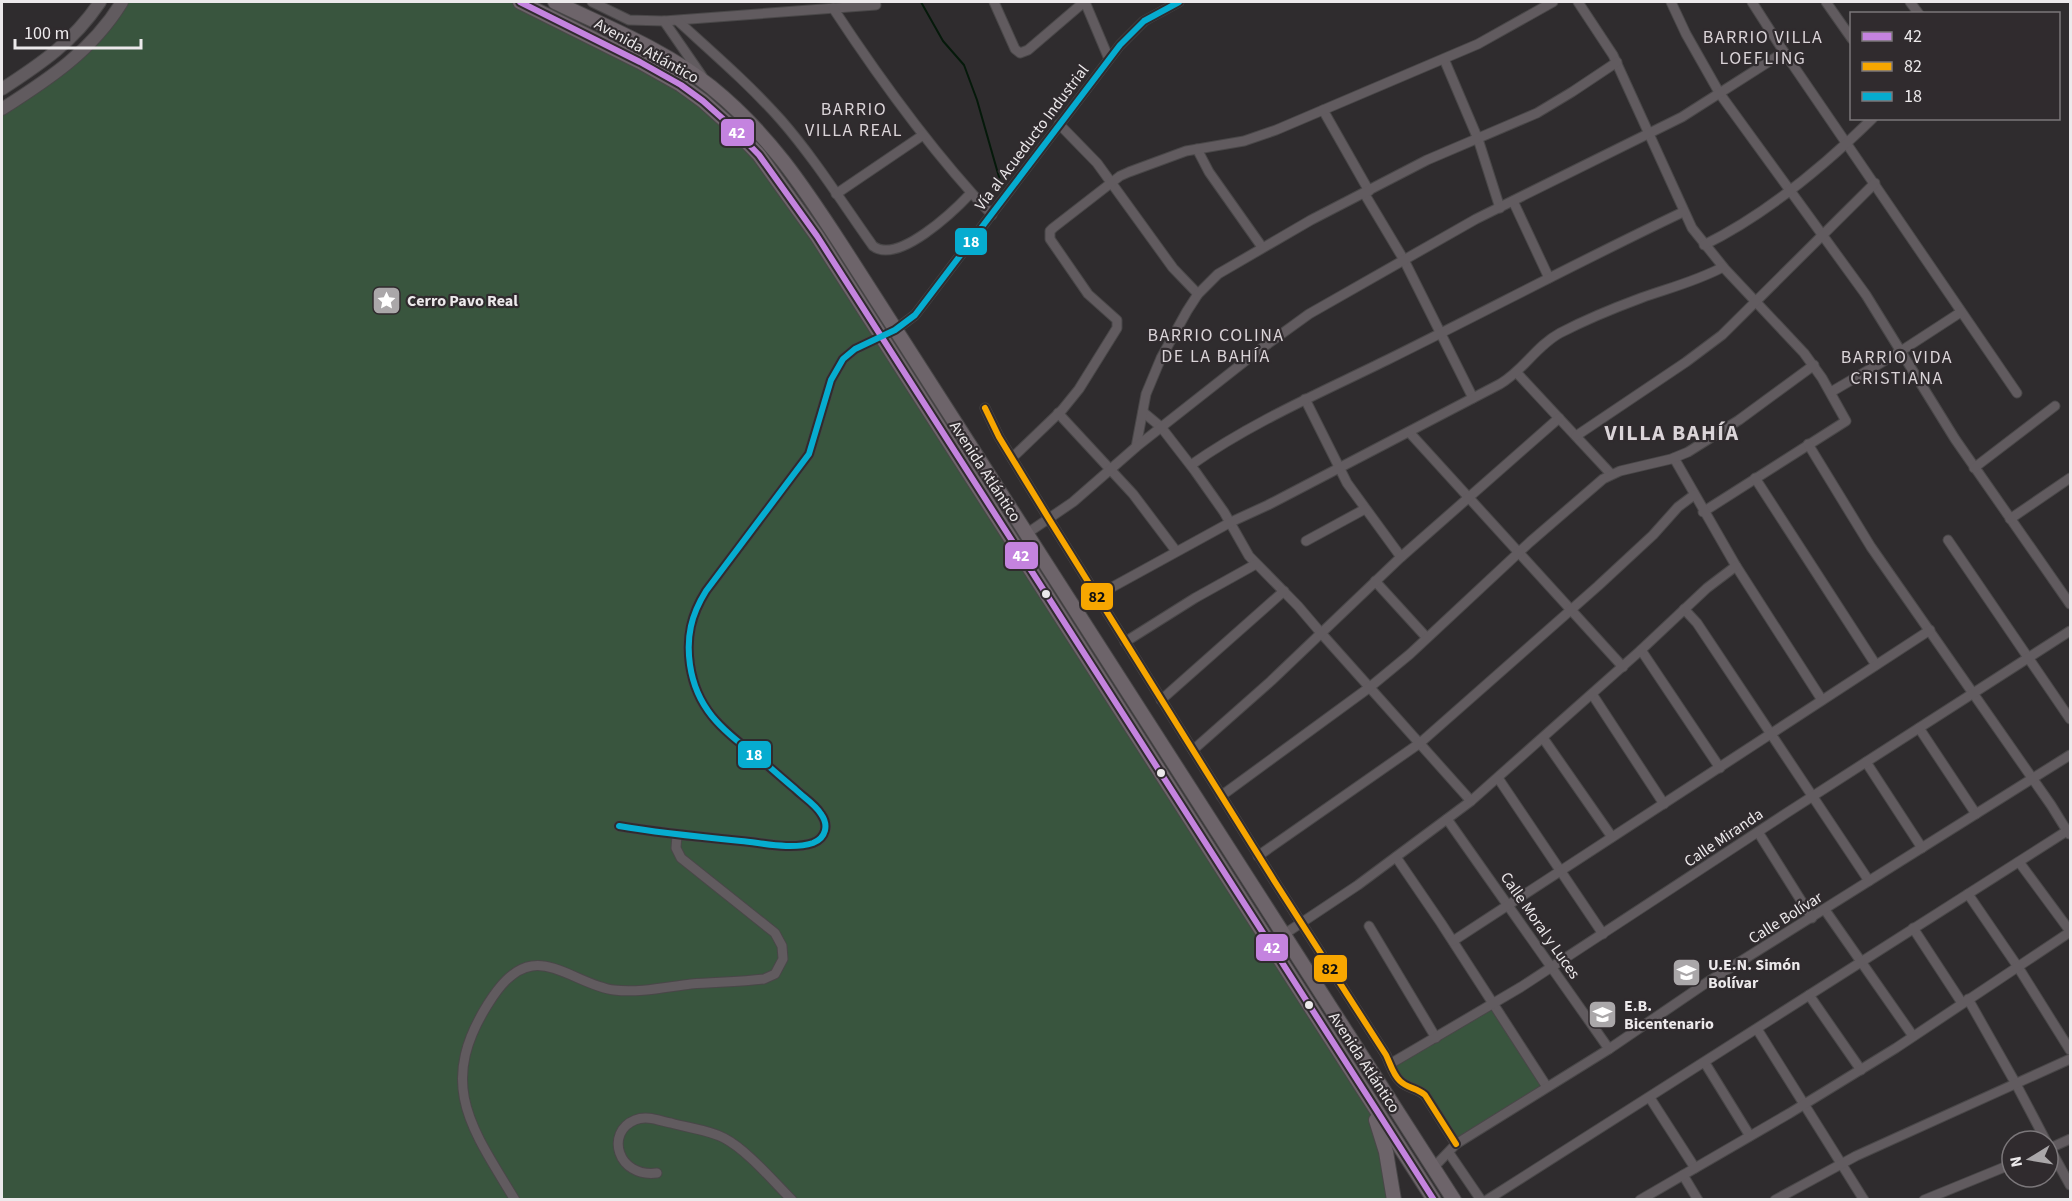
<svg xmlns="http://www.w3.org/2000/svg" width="2072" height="1201" font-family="'Source Sans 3',sans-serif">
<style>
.green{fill:#39553e}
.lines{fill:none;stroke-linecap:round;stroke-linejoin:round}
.stream{stroke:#05190a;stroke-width:2}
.minor-casing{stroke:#494748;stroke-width:11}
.tertiary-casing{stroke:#494748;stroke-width:14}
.secondary-casing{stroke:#494748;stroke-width:16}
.minor{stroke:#615b5f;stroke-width:9}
.tertiary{stroke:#615b5f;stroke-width:12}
.secondary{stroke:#6d646a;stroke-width:14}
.bus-1-casing{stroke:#302b2e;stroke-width:10}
.bus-2-casing{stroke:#302b2e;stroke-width:10}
.bus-3-casing{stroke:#302b2e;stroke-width:10}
.bus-1{stroke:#c483df;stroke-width:6}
.bus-2{stroke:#f7a600;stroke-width:6}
.bus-3{stroke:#06acd0;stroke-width:6}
.bus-dot{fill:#ece9eb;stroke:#302b2e;stroke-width:2}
.labels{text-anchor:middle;stroke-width:4.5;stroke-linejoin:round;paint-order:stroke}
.street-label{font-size:16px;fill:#ece9eb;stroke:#302b2e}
.poi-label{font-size:16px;font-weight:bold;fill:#ece9eb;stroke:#302b2e;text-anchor:start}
.neighbourhood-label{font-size:18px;letter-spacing:1.5px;fill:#dad4d8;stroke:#302b2e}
.district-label{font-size:22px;font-weight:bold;letter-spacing:1.5px;fill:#dad4d8;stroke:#302b2e}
.line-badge{stroke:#302b2e;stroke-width:2}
.badge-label{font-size:16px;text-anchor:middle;font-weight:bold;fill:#fff}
.pale-badge-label{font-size:16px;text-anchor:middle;font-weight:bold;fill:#111}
</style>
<rect width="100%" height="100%" fill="#2f2c2e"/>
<g class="green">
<path d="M122,2h398l143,72 88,72 623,968 20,86h-1392v-1091l49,-32z"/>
<path d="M1494,1003l53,84 -91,57 -31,-49 -19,-10 -16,-21z"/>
</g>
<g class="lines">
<path class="stream" d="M921,2l22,39 21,24 13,35 24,84"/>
<defs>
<g id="minor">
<path d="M592,2l37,18 35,1 212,-16"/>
<path d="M994,2l21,47 5,4 8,-3 56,-48"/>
<path d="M1085,2l24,57"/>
<path d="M1578,2l35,53 79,173 33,41 79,84 18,25 24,43 -143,91"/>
<path d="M1671,2l15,32 34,60 146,201 89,144 115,165"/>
<path d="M1752,2l32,50 233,341"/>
<path d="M1826,2l26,37"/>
<path d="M1910,2l9,12"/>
<path d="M833,8c48,73 99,144 159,207"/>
<path d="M664,21l38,55"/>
<path d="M678,21c35,32 71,63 103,99 34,39 62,84 92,126 25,19 81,-35 98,-53"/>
<path d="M1444,59l34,80 22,69"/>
<path d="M1323,110l46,81"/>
<path d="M1059,124l38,39 76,105 25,26"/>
<path d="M1197,149l12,23 53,75"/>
<path d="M1364,193l40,67 69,138"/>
<path d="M836,194l87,-59"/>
<path d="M1513,201l36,77"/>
<path d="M1704,245c63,-31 119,-78 169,-127"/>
<path d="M1517,373l94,101"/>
<path d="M1831,392l70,-41 60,-39"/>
<path d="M1305,399l42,84 54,74"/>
<path d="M985,408l14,29 50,82 226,363 111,173c4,8 7,20 14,26 7,7 17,7 25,14l31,49"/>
<path d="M1143,412l18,15 34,44 29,41 25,44 49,50 23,27 150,168"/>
<path d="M1058,413l75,81 43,57"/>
<path d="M1409,432l214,235"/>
<path d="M1576,436l110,-74 36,-27 153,-152"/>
<path d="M1808,444l63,103 180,258 18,29"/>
<path d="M1136,447l10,-53 15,-36 26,-47 11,-17 20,-20 93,-54 116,-60 110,-47 35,-21 45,-30"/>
<path d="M1012,458l50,-48 17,-21 38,-61v-8l-29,-26 -38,-55v-8l3,-3 67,-52 9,-4 57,-21 58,-10 32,-11 202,-86 75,-42"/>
<path d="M1674,458l62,108 86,134"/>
<path d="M1191,465c61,-43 129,-72 196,-105 99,-49 197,-101 296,-148"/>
<path d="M1974,468l81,-62"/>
<path d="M1755,478l121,187"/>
<path d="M2010,519l60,-41"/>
<path d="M1026,534l47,-32 63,-55 122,-96 51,-37 167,-95 206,-102 102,-65"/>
<path d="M1948,540l122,179"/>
<path d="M1306,541l59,-32"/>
<path d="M1375,581l52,57"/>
<path d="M1096,596l135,-74 37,-17 232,-121c23,-13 36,-38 60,-51 25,-13 54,-25 81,-35 28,-10 56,-17 82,-31"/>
<path d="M1684,609l13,14 172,258"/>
<path d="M1125,642l70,-44 61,-34"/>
<path d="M1641,650l79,118"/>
<path d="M1592,694l72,110"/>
<path d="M1161,700l123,-109"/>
<path d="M1919,728l57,86"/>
<path d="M1543,738l69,99"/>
<path d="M1193,750l78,-69 130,-124 158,-139"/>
<path d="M1866,762l56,86"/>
<path d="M1498,778l105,156"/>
<path d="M1221,796l149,-109 40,-33 120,-112 73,-63 17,-8 51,-12 17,-7 51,-32 75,-55"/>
<path d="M1447,819l162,230"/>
<path d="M619,826c40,7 81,11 122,15 22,2 50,9 72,2 13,-5 16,-18 8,-29 -6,-10 -18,-17 -26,-25 -12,-10 -23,-20 -35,-30 -35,-28 -63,-47 -70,-94 -4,-28 1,-50 16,-74l103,-137 22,-74 12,-21 12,-10 40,-19 20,-15 205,-270 24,-24 35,-19"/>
<path d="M1758,832l54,86"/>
<path d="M1258,856l162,-113 178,-157 55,-51 25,-28 16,-12"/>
<path d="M1396,857l45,66 106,164"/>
<path d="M2019,862l51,69"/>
<path d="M1968,894l50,73 52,83"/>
<path d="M1825,910l88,126"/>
<path d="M1369,926l67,112"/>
<path d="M1913,928l49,75"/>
<path d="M1283,935l75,-50 113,-84 170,-151 66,-62 29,-22"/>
<path d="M1453,941l477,-311"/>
<path d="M1809,995l52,75"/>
<path d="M1968,999l48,85 30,57"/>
<path d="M1757,1029l107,171"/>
<path d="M1705,1063l45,73"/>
<path d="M1390,1064l131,-77 264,-173 285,-183"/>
<path d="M1650,1098l45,70"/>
<path d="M2048,1145l22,40"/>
<path d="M2048,1149l22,-10"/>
<path d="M1449,1153l32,47"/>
<path d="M1433,1168l23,-24 153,-95 97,-66 364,-228"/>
<path d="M657,1173c-40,5 -52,-41 -22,-53 12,-5 25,1 36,3 17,5 38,7 53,15 23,12 49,43 68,62"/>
<path d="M1683,1175l15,25"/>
<path d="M515,1200c-44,-73 -78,-115 -27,-196 10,-16 24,-35 44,-38 25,-4 55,21 82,24 25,3 52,-3 77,-6 24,-2 49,-2 73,-5l11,-5 8,-15 -1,-13 -7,-13 -94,-75 -5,-10 1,-13"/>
<path d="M1487,1200c195,-123 388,-249 583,-371"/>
<path d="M1640,1200l150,-87 106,-65 174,-116"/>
<path d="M1775,1200l81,-44 214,-97"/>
<path d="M1924,1200l88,-36"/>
</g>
<g id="tertiary">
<path d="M2,89c40,-26 71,-47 98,-87"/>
<path d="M2,109c47,-30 90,-58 120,-107"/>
</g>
<g id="secondary">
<path d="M520,2l120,60 41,23 22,16 28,25 28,29 58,81 617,964"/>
<path d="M555,2c53,26 110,48 156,85 57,46 92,99 131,159l612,954"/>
<path d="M1376,1120l10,32 8,48"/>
</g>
</defs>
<use href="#minor" class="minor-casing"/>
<use href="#tertiary" class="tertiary-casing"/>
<use href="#secondary" class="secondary-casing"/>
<use href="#minor" class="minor"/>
<use href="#tertiary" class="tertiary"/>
<use href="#secondary" class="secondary"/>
<defs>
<path id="bus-1" d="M520,2l120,60 41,23 22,16 28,25 28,29 58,81 617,964"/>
<path id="bus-2" d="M985,408l14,29 50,82 226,363 111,173c4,8 7,20 14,26 7,7 17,7 25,14l31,49"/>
<path id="bus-3" d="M619,826c40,7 81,11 122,15 22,2 50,9 72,2 13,-5 16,-18 8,-29 -6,-10 -18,-17 -26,-25 -12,-10 -23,-20 -35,-30 -35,-28 -63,-47 -70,-94 -4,-28 1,-50 16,-74l103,-137 22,-74 12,-21 12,-10 40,-19 20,-15 205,-270 24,-24 35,-19"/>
</defs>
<use href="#bus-1" class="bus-1-casing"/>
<use href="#bus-2" class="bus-2-casing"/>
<use href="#bus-3" class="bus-3-casing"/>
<use href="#bus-1" class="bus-1"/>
<use href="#bus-2" class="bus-2"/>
<use href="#bus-3" class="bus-3"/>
</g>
<defs>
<symbol id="sight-square" viewBox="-11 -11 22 22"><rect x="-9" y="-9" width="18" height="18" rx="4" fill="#aaa7a9" stroke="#302b2e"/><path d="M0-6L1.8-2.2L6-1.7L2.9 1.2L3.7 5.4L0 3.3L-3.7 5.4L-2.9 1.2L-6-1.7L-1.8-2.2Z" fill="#fff"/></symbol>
<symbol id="school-square" viewBox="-11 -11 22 22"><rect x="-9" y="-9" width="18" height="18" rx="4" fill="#aaa7a9" stroke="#302b2e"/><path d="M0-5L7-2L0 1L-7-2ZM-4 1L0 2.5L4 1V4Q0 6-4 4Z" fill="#fff"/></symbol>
</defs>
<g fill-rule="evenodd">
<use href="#sight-square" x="370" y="284" width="33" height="33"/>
<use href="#school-square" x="1670" y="956" width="33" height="33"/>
<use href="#school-square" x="1586" y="998" width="33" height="33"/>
</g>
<g class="bus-dot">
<circle cx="1046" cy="594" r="5"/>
<circle cx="1161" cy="773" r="5"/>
<circle cx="1309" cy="1005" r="5"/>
</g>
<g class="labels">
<g class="street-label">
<text transform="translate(647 50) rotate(29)" y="6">Avenida Atlántico</text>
<text transform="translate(1031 137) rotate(-53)" y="6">Vía al Acueducto Industrial</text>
<text transform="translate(986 471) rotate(57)" y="6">Avenida Atlántico</text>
<text transform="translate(1723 837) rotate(-34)" y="6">Calle Miranda</text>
<text transform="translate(1785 917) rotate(-32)" y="6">Calle Bolívar</text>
<text transform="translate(1541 925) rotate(55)" y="6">Calle Moral y Luces</text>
<text transform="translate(1365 1062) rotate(57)" y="6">Avenida Atlántico</text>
</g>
<g class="poi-label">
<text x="407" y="306">Cerro Pavo Real</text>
<text x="1708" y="970">U.E.N. Simón<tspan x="1708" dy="18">Bolívar</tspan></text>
<text x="1624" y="1011">E.B.<tspan x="1624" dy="18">Bicentenario</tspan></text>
</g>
<g class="neighbourhood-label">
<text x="1763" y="43">BARRIO VILLA<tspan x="1763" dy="21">LOEFLING</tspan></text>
<text x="854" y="115">BARRIO<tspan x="854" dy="21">VILLA REAL</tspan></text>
<text x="1216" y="341">BARRIO COLINA<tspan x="1216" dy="21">DE LA BAHÍA</tspan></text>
<text x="1897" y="363">BARRIO VIDA<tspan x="1897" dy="21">CRISTIANA</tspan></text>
</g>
<g class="district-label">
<text x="1672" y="440">VILLA BAHÍA</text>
</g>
</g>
<g class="line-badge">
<rect x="720" y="118" width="35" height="29" rx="6" fill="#c483df"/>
<rect x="954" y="227" width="34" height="29" rx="6" fill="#06acd0"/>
<rect x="1004" y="541" width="35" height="29" rx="6" fill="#c483df"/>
<rect x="1080" y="582" width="34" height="29" rx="6" fill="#f7a600"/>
<rect x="737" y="740" width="35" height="29" rx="6" fill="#06acd0"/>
<rect x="1255" y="933" width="34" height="29" rx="6" fill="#c483df"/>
<rect x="1313" y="954" width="35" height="29" rx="6" fill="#f7a600"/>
</g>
<g class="badge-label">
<text x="737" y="138">42</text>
<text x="971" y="247">18</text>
<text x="1021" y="561">42</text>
<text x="754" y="760">18</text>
<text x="1272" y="953">42</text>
</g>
<g class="pale-badge-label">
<text x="1097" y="602">82</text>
<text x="1330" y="974">82</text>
</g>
<rect width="2072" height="1201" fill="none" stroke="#ece9eb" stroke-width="6"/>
<rect x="1850" y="12" width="210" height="108" fill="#302b2e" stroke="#7b777a" stroke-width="1.5"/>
<rect x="1862" y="32" width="30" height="9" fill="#c483df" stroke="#7b777a" stroke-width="1.5"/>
<text x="1904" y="42" font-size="18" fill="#ece9eb">42</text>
<rect x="1862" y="62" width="30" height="9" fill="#f7a600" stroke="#7b777a" stroke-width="1.5"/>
<text x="1904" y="72" font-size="18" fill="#ece9eb">82</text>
<rect x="1862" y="92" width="30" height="9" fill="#06acd0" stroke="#7b777a" stroke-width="1.5"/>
<text x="1904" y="102" font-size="18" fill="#ece9eb">18</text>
<g transform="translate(2030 1159) rotate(259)"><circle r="28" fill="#302b2e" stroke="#7b777a" stroke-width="1.5"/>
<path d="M0-4.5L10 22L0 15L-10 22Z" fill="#aaa7a9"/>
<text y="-9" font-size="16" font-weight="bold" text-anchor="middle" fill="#ece9eb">N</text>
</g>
<path d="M15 39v9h126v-9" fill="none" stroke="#ece9eb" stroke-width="3"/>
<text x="24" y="39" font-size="18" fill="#ece9eb" stroke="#302b2e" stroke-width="4.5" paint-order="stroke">100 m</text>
</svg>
